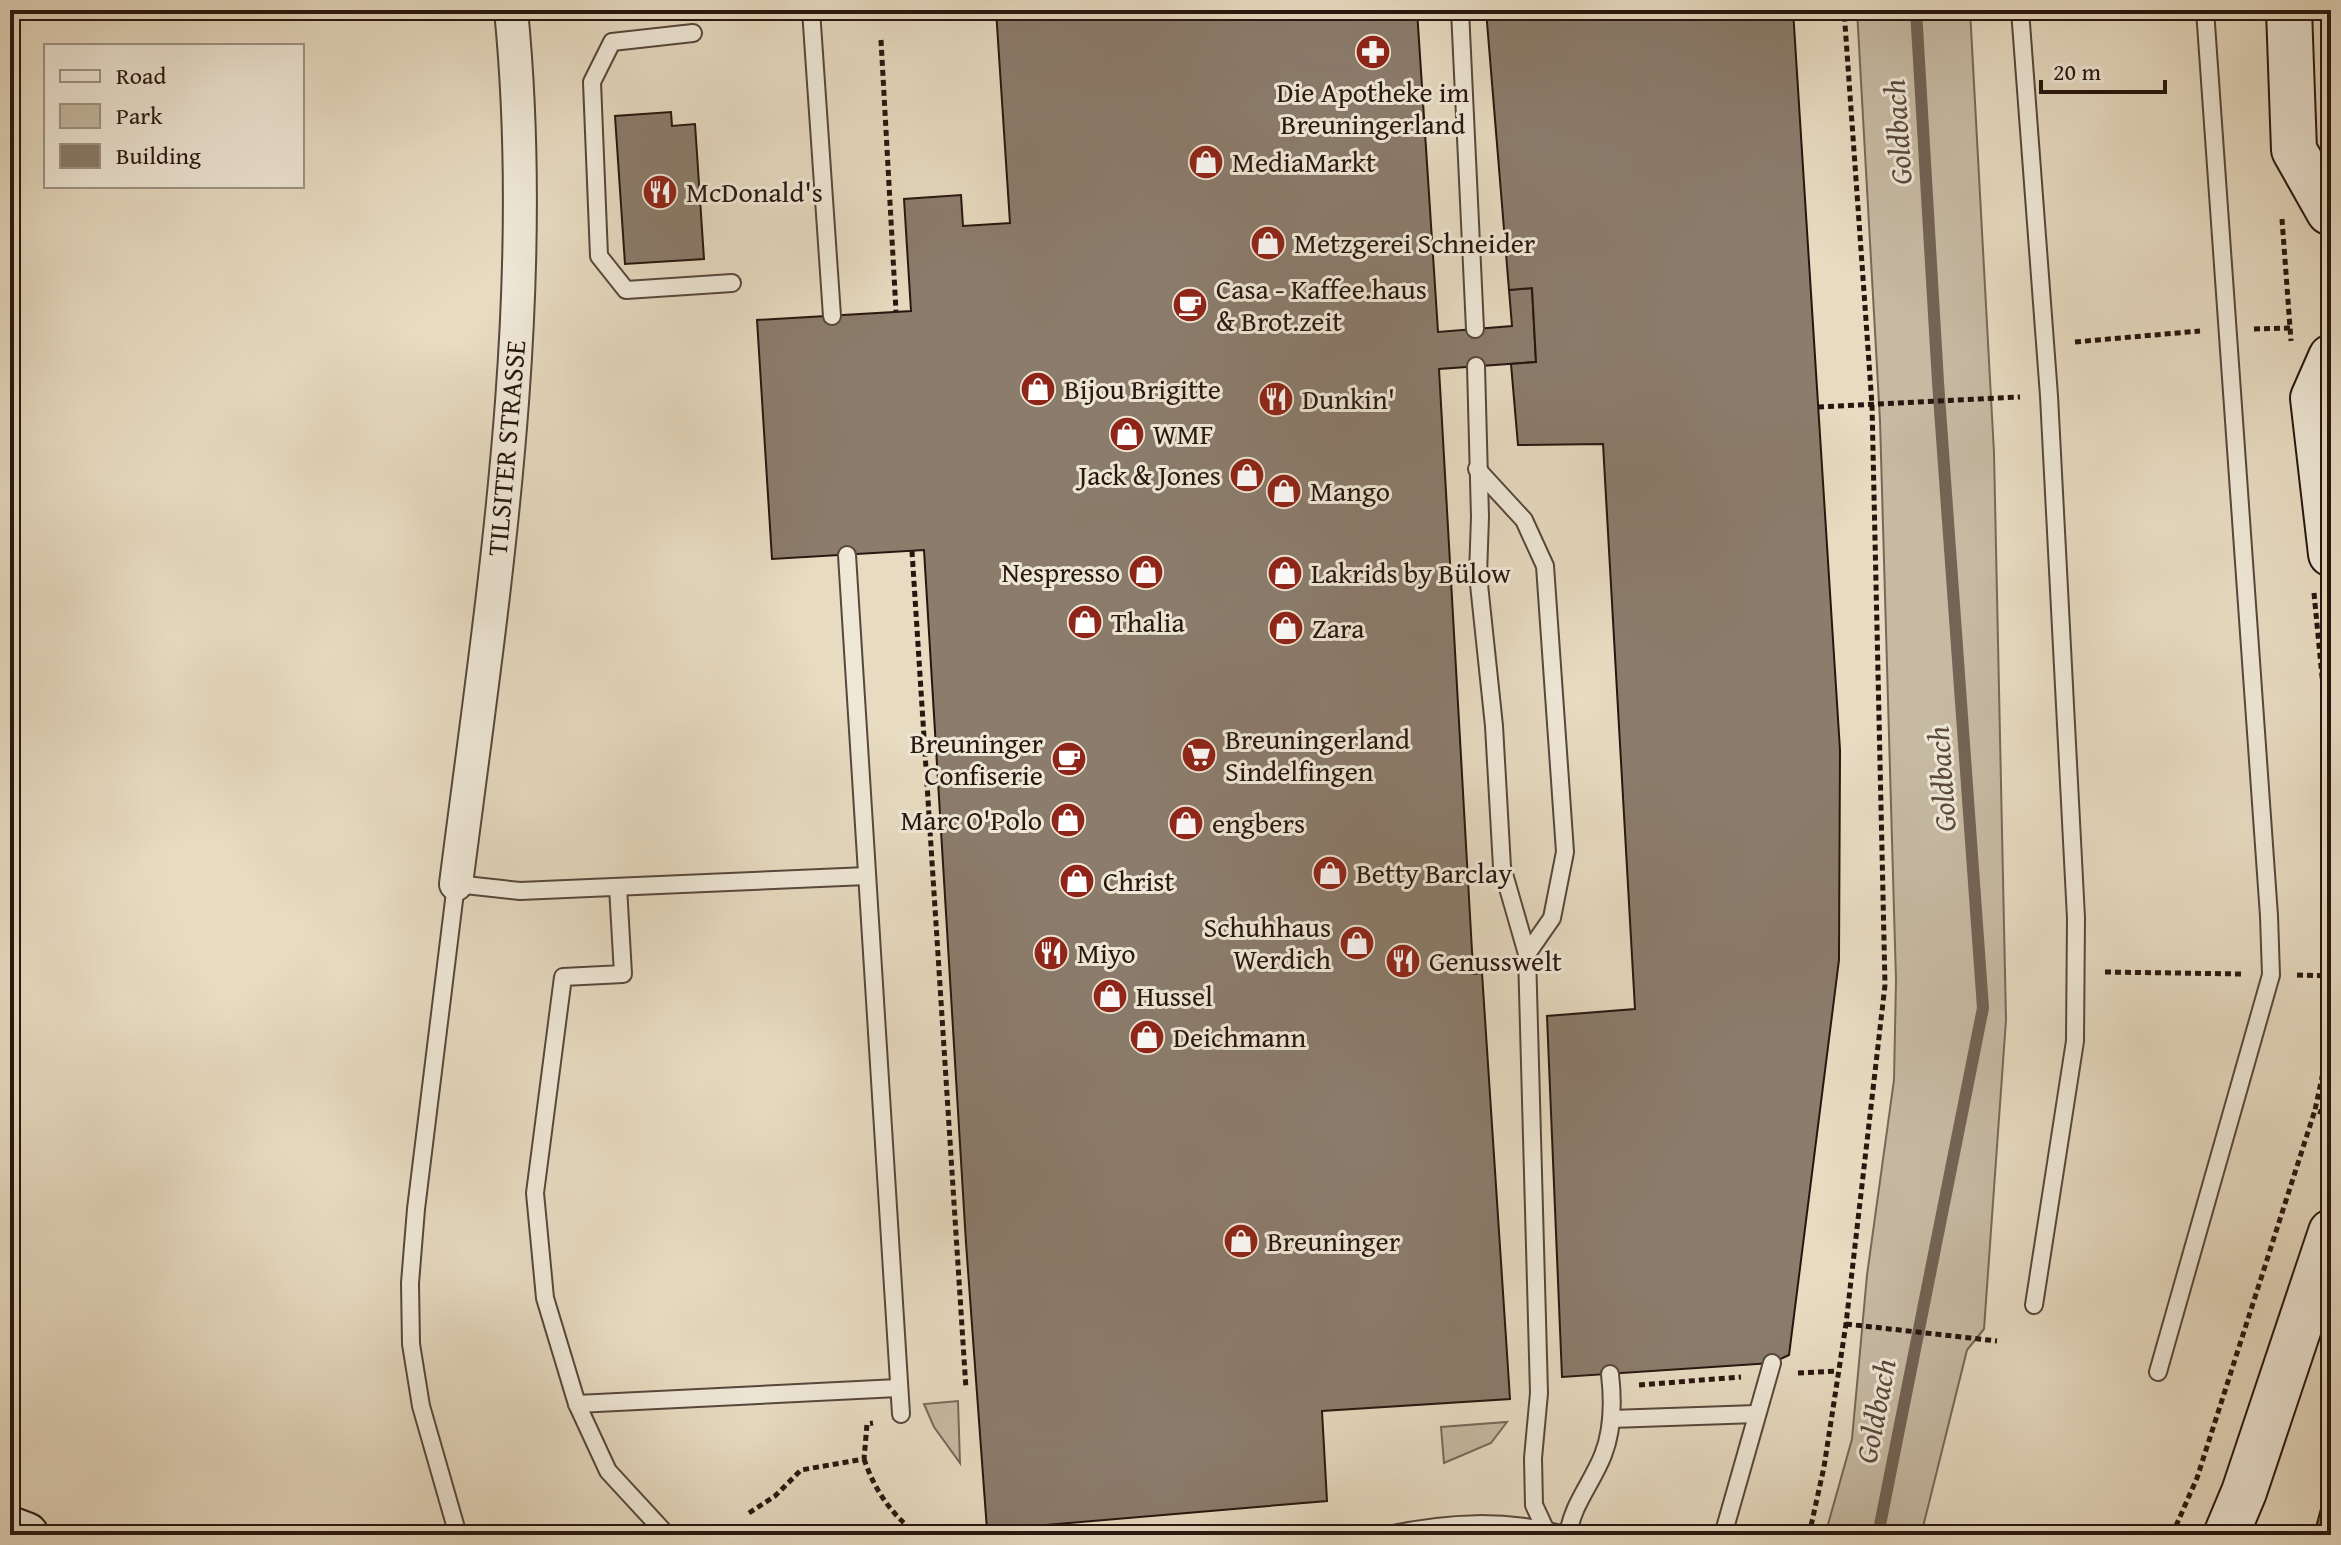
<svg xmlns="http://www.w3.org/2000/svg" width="2341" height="1545" font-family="'Gentium Book Plus',serif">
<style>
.green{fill:#c6baa3;stroke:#766859;stroke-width:2}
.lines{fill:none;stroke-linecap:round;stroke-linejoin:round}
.stream{stroke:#736455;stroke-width:12}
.building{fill:#8b7c6c;stroke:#27160f;stroke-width:2}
.lane-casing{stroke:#57473c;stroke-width:20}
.street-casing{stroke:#57473c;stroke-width:36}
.secondary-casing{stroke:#27160f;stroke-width:48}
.path{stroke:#27160f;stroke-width:5;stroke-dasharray:6 4;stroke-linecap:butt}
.lane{stroke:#efe8d7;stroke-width:16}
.street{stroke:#efe8d7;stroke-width:32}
.secondary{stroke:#efe8d7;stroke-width:44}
.labels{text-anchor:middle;stroke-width:6;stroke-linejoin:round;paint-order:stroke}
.poi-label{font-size:28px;fill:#27160f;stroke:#efe8d7;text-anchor:start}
.street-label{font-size:28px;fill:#27160f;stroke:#efe8d7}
.water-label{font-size:30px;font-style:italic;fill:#5a4a3e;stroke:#efe8d7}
</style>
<rect width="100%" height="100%" fill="#e7dbc1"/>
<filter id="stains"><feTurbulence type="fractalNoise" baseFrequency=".0025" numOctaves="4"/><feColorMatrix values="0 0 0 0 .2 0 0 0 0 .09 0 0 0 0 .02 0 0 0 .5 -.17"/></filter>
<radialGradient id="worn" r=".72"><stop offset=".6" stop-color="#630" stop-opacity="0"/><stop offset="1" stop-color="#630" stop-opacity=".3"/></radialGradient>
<g class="green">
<path d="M1857,10h113l24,443 12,567 -22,309 -17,21 -46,185h-96l27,-96 15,-164 27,-195 2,-100 -16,-559z"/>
<path d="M958,1401l2,62 -26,-36 -10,-23z"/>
<path d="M1507,1422l-16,21 -47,20 -3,-36z"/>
</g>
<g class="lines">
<path class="stream" d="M1878,1535l105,-527 -45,-626 -22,-372"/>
</g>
<g class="building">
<path d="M996,10h421l21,322 74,-6 -3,-36 23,-2 4,74 -97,7 33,582 2,23 8,-1 28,426 -188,12 5,90 -340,29 -21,-287 -42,-693 -152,9 -15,-239 154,-9 -7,-112 57,-4 2,31 47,-3z"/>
<path d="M1486,10h307l47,740 -1,210 -50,395 -17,8 -210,14 -15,-361 88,-7 -32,-565 -85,1 -7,-81 25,-2 -4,-74 -23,2z"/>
<path d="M671,112l1,14 23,-2 9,135 -79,5 -10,-148z"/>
<path d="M2331,1471v64h-17z"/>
</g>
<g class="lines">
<defs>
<g id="lane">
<path d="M811,10l21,306"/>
<path d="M1460,10l15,319"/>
<path d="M2020,10l29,386 27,522 -1,123 -41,264"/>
<path d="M693,33l-81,9 -20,40 7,174 27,34 106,-7"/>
<path d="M1476,366l4,151 -2,58 16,151 8,141 25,87 12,439 -6,65 1,47 14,30"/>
<path d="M1477,469l47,51 21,46 20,286 -13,66 -25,36"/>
<path d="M847,555l54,859"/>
<path d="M618,887l5,87 -60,3 -28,216 10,105 32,106 31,67 59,64"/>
<path d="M2158,1372l113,-397 -2,-59 -64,-906"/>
<path d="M577,1404l321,-16"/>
<path d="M1611,1419l146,-5"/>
<path d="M458,1535l-37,-129 -10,-62 -1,-61 6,-74 40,-325 64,7 347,-15"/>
<path d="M1388,1535c60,-13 117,-16 177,0"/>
<path d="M1568,1535c4,-30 24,-52 35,-80 10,-25 10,-55 7,-81"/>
<path d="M1723,1535l49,-172"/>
</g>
<path id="street" d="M456,884c37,-289 84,-582 55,-874"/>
<g id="secondary">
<path d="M2289,10l5,140 35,62"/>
<path d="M2331,357l-18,41 18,156"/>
<path d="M10,1529l16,6"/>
<path d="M2226,1535l18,-43 87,-260"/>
</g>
</defs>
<use href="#lane" class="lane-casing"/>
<use href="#street" class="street-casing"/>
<use href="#secondary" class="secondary-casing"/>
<g class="path">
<path d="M881,40l15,271"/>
<path d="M2282,219l9,122"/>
<path d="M2254,329l36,-1"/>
<path d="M2075,342l125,-11"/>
<path d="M1818,407l202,-10"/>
<path d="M912,551l54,838"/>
<path d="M2314,593l17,177"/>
<path d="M2105,972l138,2"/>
<path d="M2297,975l34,1"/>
<path d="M2331,1035l-16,75 16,6"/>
<path d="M1846,1324l151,17"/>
<path d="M1798,1373l39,-2"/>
<path d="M1639,1385l102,-8"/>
<path d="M864,1459c11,32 27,55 54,76"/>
<path d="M749,1513l26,-17 26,-26 63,-11 3,-35 6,-1"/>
<path d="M1809,1535l15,-68 22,-143 39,-339 -13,-580 -28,-395"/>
<path d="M2172,1535l25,-57 118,-368"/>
</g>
<use href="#lane" class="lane"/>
<use href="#street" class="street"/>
<use href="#secondary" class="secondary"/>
</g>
<defs>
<symbol id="pharmacy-disc" viewBox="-11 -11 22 22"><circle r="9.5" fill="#8f2418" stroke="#efe8d7"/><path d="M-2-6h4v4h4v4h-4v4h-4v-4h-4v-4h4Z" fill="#fff"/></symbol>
<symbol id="shop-disc" viewBox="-11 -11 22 22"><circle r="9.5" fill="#8f2418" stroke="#efe8d7"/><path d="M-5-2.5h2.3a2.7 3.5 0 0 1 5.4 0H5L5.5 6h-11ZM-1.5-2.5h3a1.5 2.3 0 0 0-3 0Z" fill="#fff"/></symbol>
<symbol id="restaurant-disc" viewBox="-11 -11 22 22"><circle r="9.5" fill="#8f2418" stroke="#efe8d7"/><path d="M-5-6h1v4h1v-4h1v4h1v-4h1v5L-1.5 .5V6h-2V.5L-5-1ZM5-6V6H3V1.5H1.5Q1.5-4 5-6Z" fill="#fff"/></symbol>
<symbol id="cafe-disc" viewBox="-11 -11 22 22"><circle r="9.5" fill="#8f2418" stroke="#efe8d7"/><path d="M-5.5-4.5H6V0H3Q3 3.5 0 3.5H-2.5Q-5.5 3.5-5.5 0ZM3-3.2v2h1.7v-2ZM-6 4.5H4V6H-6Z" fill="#fff"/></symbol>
<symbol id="supermarket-disc" viewBox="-11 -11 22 22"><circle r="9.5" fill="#8f2418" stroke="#efe8d7"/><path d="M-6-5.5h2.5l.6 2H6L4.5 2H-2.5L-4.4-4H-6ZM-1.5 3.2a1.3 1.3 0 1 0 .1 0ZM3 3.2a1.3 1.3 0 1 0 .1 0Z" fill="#fff"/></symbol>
</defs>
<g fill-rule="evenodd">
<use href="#pharmacy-disc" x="1353" y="32" width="40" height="40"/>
<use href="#shop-disc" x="1186" y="142" width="40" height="40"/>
<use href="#restaurant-disc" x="640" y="172" width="40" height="40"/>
<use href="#shop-disc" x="1248" y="223" width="40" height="40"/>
<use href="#cafe-disc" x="1170" y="285" width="40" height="40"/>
<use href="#shop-disc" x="1018" y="369" width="40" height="40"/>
<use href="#restaurant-disc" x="1256" y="379" width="40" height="40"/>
<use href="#shop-disc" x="1107" y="414" width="40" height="40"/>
<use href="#shop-disc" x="1227" y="455" width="40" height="40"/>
<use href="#shop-disc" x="1264" y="471" width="40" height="40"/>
<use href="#shop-disc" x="1126" y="552" width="40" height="40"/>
<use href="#shop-disc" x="1265" y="553" width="40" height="40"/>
<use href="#shop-disc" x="1065" y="602" width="40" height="40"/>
<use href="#shop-disc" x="1266" y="608" width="40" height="40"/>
<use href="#supermarket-disc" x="1179" y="735" width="40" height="40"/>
<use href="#cafe-disc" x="1049" y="739" width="40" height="40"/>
<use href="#shop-disc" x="1048" y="800" width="40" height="40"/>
<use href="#shop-disc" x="1166" y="803" width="40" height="40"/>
<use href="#shop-disc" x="1310" y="853" width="40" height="40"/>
<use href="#shop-disc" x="1057" y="861" width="40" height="40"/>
<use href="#shop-disc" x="1337" y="923" width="40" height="40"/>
<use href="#restaurant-disc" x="1031" y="933" width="40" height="40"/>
<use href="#restaurant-disc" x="1383" y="941" width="40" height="40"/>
<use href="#shop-disc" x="1090" y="976" width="40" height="40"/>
<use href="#shop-disc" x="1127" y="1017" width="40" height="40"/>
<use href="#shop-disc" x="1221" y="1221" width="40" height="40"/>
</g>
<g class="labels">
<g class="poi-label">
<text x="1373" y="102" text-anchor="middle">Die Apotheke im<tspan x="1373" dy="32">Breuningerland</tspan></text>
<text x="1232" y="172">MediaMarkt</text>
<text x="686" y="202">McDonald's</text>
<text x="1294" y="253">Metzgerei Schneider</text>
<text x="1216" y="299">Casa - Kaffee.haus<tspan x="1216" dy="32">&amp; Brot.zeit</tspan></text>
<text x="1064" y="399">Bijou Brigitte</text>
<text x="1302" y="409">Dunkin'</text>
<text x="1153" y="444">WMF</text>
<text x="1221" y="485" text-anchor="end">Jack &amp; Jones</text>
<text x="1310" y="501">Mango</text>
<text x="1120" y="582" text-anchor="end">Nespresso</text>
<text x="1311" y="583">Lakrids by Bülow</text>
<text x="1111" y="632">Thalia</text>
<text x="1312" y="638">Zara</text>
<text x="1225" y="749">Breuningerland<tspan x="1225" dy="32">Sindelfingen</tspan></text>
<text x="1043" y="753" text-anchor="end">Breuninger<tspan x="1043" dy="32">Confiserie</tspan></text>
<text x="1042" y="830" text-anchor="end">Marc O'Polo</text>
<text x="1212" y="833">engbers</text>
<text x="1356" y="883">Betty Barclay</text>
<text x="1103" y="891">Christ</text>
<text x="1331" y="937" text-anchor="end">Schuhhaus<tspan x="1331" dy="32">Werdich</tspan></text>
<text x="1077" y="963">Miyo</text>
<text x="1429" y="971">Genusswelt</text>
<text x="1136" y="1006">Hussel</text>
<text x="1173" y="1047">Deichmann</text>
<text x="1267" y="1251">Breuninger</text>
</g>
<g class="street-label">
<text transform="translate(506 448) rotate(-85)" y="10">TILSITER STRASSE</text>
</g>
<g class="water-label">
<text transform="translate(1898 132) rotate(-94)" y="10">Goldbach</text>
<text transform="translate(1942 779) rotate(-94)" y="10">Goldbach</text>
<text transform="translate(1876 1411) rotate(-79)" y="10">Goldbach</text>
</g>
</g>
<rect width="2341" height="1545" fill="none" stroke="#e7dbc1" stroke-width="40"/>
<rect x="12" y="12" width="2317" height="1521" fill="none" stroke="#27160f" stroke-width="4"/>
<rect x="20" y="20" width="2301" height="1505" fill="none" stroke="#27160f" stroke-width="2"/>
<rect x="44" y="44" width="260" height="144" fill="#efe8d7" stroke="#9f9487" stroke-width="2"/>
<rect x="60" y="70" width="40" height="12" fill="#efe8d7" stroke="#9f9487" stroke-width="2"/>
<text x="116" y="84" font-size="24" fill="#27160f">Road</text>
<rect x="60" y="104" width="40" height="24" fill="#c6baa3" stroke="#9f9487" stroke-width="2"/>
<text x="116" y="124" font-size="24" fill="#27160f">Park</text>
<rect x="60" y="144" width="40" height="24" fill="#8b7c6c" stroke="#9f9487" stroke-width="2"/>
<text x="116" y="164" font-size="24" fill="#27160f">Building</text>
<path d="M2041 80v12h124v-12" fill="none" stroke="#27160f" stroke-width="4"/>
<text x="2053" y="80" font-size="24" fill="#27160f" stroke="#efe8d7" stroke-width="6" paint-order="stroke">20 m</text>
<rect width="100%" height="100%" filter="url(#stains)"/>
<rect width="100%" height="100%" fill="url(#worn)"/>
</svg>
